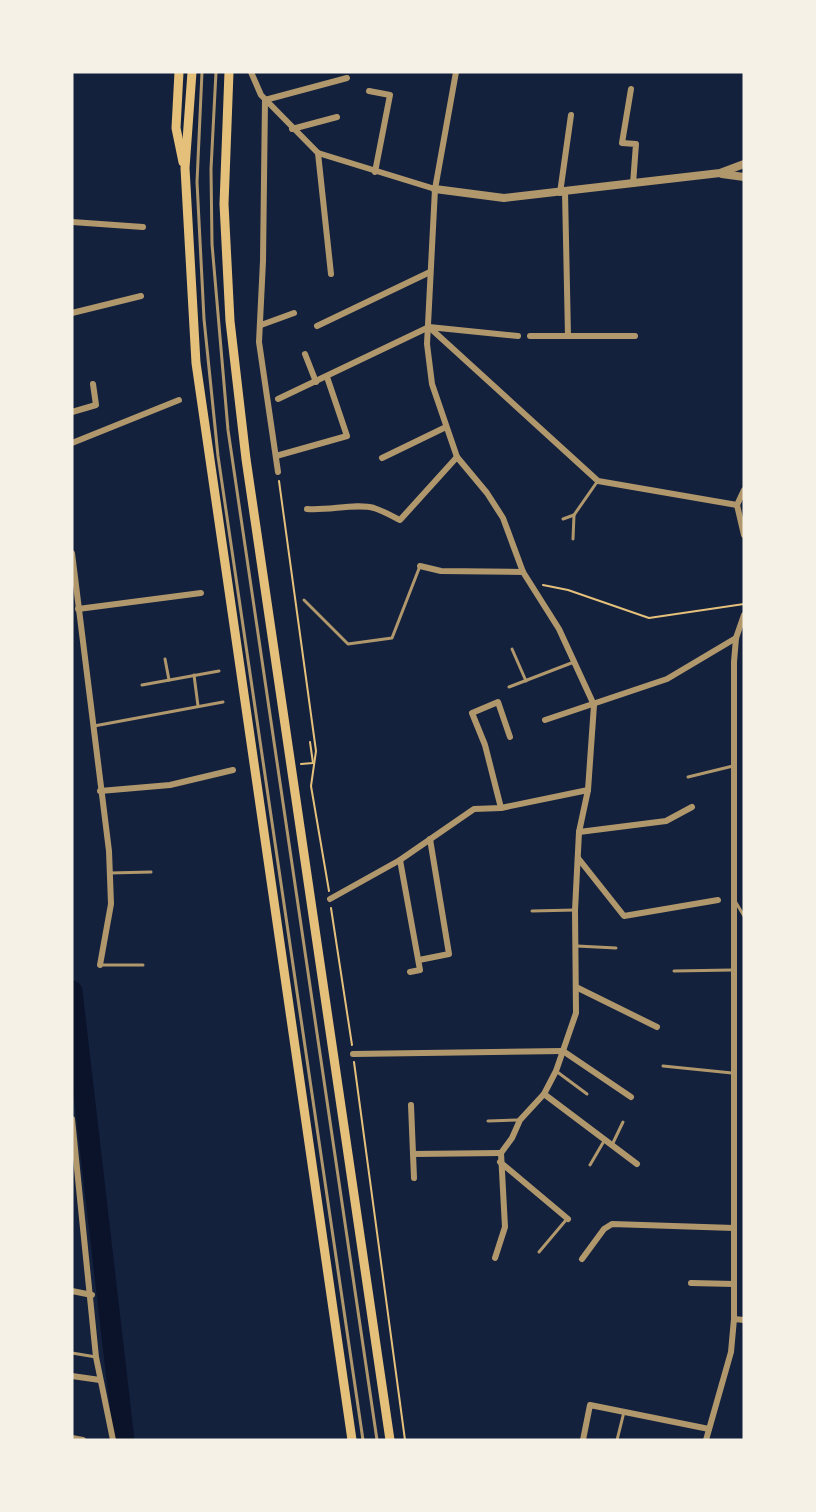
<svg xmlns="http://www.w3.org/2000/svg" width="816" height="1512" font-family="'Sofia Sans Condensed',sans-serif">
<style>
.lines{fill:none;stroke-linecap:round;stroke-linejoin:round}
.river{stroke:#0b132b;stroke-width:21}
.path{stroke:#e5c07b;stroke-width:2}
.service{stroke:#b1986c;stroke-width:3}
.minor{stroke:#b1986c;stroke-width:6}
.tertiary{stroke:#b1986c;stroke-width:8}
.trunk{stroke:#e5c07b;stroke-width:9}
</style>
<rect width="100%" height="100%" fill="#14213d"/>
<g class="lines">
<path class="river" d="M72,991l52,449"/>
<g class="path">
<path d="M279,481l37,270 -5,35 18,105"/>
<path d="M543,585l25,5 81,28 95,-14"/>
<path d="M301,764l12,-1 -3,-21"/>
<path d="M331,908l21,137"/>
<path d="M354,1062l51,378"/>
</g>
<g class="service">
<path d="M202,72l-5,110 7,137 14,137 145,984"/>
<path d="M216,72l-5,97 1,75 16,186 149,1010"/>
<path d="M563,519l11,-4"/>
<path d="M573,539l1,-24 23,-33"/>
<path d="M304,600l44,44 44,-6 28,-72"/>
<path d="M512,649l14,32"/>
<path d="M165,659l4,21"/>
<path d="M194,675l4,31"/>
<path d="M142,685l77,-14"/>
<path d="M509,687l65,-25"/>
<path d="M94,726l129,-24"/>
<path d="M688,777l45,-11"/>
<path d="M110,873l41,-1"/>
<path d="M735,901l9,15"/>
<path d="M532,911l43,-1"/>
<path d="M577,946l39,2"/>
<path d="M100,965h43"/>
<path d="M674,971l58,-1"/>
<path d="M663,1066l69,7"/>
<path d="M556,1071l31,23"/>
<path d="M488,1121l30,-1"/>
<path d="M612,1145l11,-23"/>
<path d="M590,1165l14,-24"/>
<path d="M539,1252l27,-32"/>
<path d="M72,1353l24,4"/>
<path d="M617,1440l7,-28"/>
</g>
<g class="minor">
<path d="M251,72l10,23 57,58 117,36"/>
<path d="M456,72l-21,117 -8,155 5,40 25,73 30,36 16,25 20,54 36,57 35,76 -6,85 -9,42 -4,78 1,103 -20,58 -12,23 -24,26 -8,18 -11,15 4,74 -10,31"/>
<path d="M631,89l-9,54 14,1 -3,40"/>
<path d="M369,91l21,4 -15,77"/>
<path d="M292,129l45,-12"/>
<path d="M318,153l13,121"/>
<path d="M565,192l3,144"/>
<path d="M560,193l11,-78"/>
<path d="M72,222l71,5"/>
<path d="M72,313l69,-17"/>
<path d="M261,325l33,-12"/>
<path d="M317,326l113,-54"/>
<path d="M429,327l169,154 139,24"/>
<path d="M429,327l89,9"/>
<path d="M530,336h105"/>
<path d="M305,354l11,28"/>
<path d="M278,399l151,-72"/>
<path d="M72,412l24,-7 -3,-21"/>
<path d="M72,443l107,-43"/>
<path d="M276,456l71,-20 -20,-59"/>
<path d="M382,458l64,-31"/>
<path d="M278,472l-19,-130 4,-81 2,-161 82,-22"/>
<path d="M744,490l-7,15 7,30"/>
<path d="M307,509c21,2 49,-6 67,-1 9,3 18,8 26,12l57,-63"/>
<path d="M72,553l37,298 2,53 -11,61"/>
<path d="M420,566l21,5 82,1"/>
<path d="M78,609l123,-16"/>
<path d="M545,720l122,-41 69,-41"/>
<path d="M100,791l70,-6 63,-15"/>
<path d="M501,808l-16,-63 -13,-32 26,-11 12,35"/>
<path d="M579,832l87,-11 26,-14"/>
<path d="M578,858l46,58 94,-16"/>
<path d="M400,860l20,110 -10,2"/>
<path d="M330,899l70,-39 74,-51 27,-1 87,-18"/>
<path d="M419,960l30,-6 -19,-115"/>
<path d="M576,987l81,40"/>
<path d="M563,1051l68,46"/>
<path d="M353,1054l210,-3"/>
<path d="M544,1094l93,70"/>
<path d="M411,1105l3,73"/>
<path d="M72,1119l24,238 17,83"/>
<path d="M413,1154l88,-1"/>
<path d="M500,1162l68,57"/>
<path d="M582,1259l22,-30 8,-5 122,4"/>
<path d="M691,1283l43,1"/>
<path d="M72,1291l20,4"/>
<path d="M734,1319l10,1"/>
<path d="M72,1376l28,4"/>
<path d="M72,1438l11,2"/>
<path d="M583,1440l7,-35 119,24"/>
<path d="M706,1440l25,-88 3,-33v-657l2,-24 8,-23"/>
</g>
<g class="tertiary">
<path d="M722,174l22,3"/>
<path d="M435,189l69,9 216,-25 24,-9"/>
</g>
<g class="trunk">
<path d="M179,72l-3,56 7,34"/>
<path d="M192,72l-7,96 11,195 156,1077"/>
<path d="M229,72l-5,132 6,117 16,138 144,981"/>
</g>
</g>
<rect width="816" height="1512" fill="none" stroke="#f6f1e7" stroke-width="147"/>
</svg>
